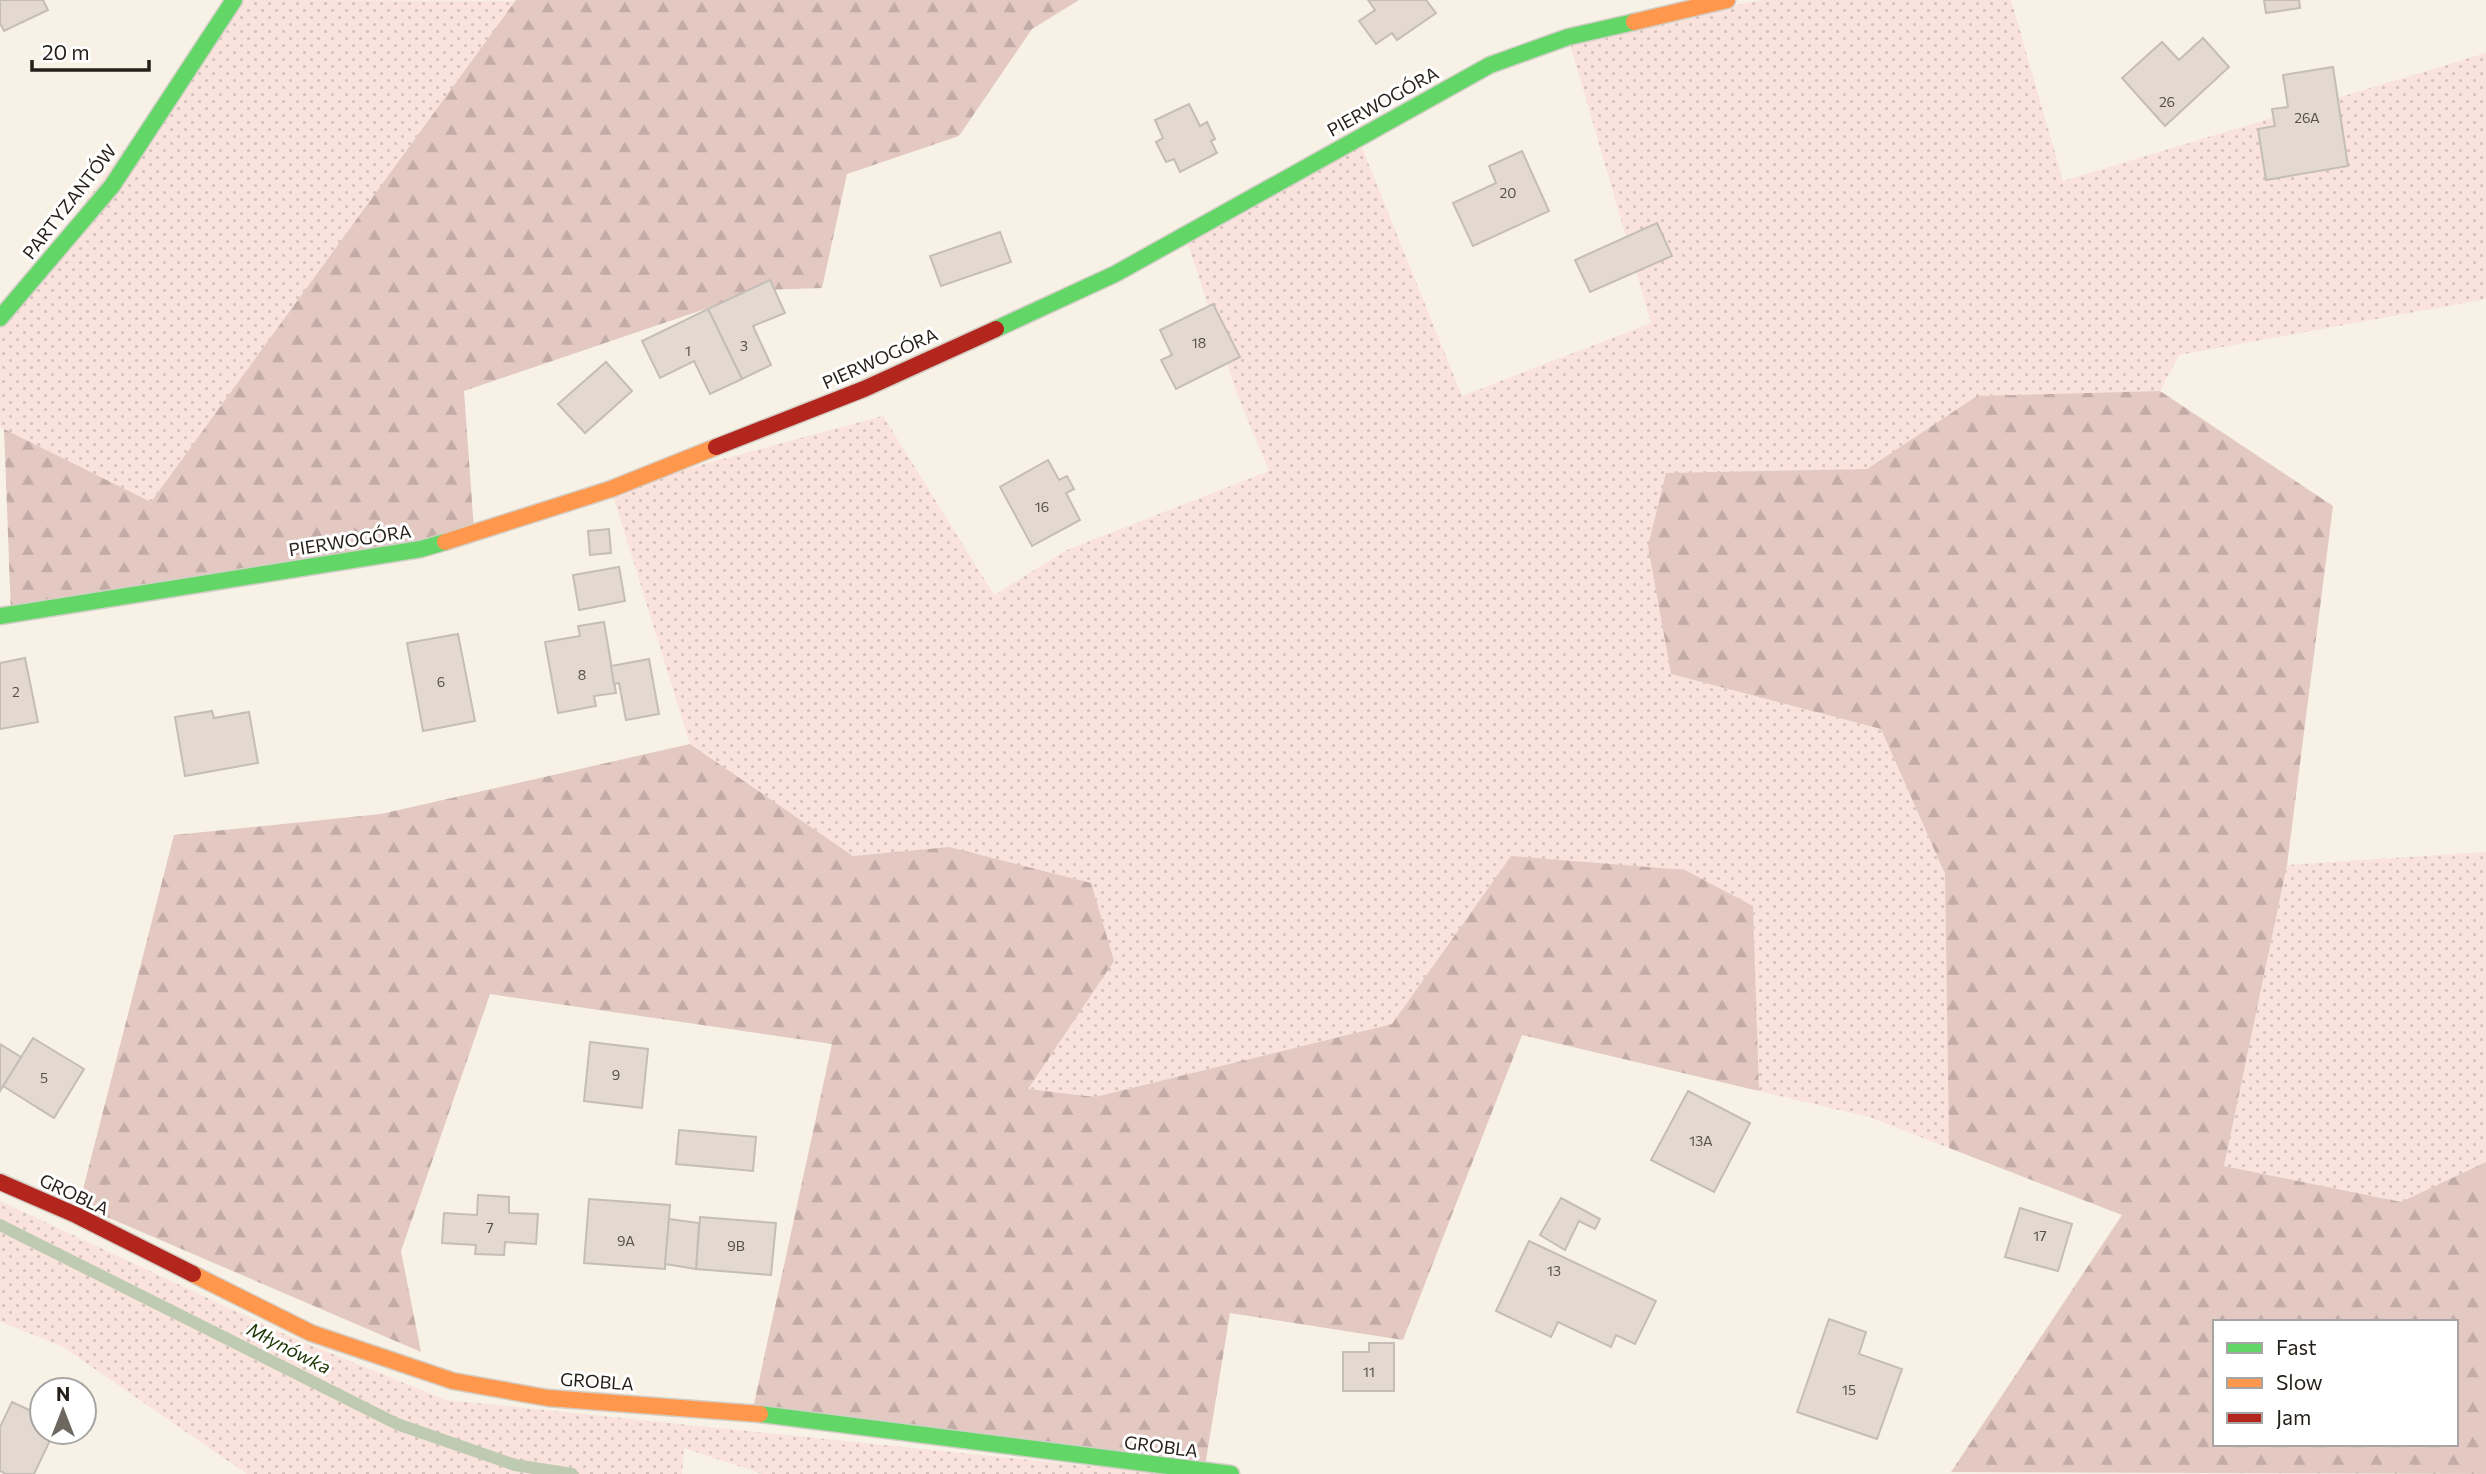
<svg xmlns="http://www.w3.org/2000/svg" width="2486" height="1474" font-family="Commissioner,sans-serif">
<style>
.green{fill:url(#green-dots)}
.forest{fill:url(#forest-firs);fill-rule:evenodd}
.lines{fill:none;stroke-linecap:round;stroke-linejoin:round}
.stream{stroke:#becab1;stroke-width:12}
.building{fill:#e3d9d0;stroke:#c4beb7;stroke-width:2}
.fast-casing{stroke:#d3cec6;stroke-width:19}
.slow-casing{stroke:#d3cec6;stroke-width:19}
.jam-casing{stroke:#d3cec6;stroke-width:19}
.fast{stroke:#63d668;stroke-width:16}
.slow{stroke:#ff974d;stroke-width:16}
.jam{stroke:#b3261e;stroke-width:16}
.labels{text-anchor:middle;stroke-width:6;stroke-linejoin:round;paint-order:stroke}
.number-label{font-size:14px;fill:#565048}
.street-label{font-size:18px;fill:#241f18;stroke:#fff}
.water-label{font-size:19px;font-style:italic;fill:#1b3402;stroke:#fff}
</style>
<defs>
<pattern id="green-dots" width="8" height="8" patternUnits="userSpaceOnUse" patternTransform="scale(1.75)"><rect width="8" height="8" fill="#f9e3dc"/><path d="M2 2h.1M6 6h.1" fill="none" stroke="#d5c2bc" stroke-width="1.8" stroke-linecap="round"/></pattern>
<pattern id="forest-firs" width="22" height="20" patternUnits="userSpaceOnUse" patternTransform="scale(1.75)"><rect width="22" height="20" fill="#e3c9c2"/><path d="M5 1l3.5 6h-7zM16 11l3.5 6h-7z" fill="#c3aca6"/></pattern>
</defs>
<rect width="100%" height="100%" fill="#f7f1e6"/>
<g class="green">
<path d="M234,0l282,1 -365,501 -151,-75v-109z"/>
<path d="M1763,0h248l52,181 423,-128v246l-307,56 -19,36 -183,5 -110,73 -201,5 5,200 210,55 64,145 4,274 -80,-31 -110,-26 -6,-185 -242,-50 -119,168 -297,73 -68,-8 87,-128 -165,-114 -96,9 -163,-112 -79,-255 272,-73 111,179 73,-45 202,-79 -33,-80 -51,-156 173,-97 104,258 189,-73 -83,-286z"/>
<path d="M2486,852v310l-84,40 -178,-36 63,-301z"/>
<path d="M0,1201l293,137 153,62 720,74h-403l-79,-26 -2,26h-435l-184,-127 -63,-26z"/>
</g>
<g class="forest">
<path d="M516,0h563l-47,29 -73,107 -112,38 -25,114 -61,2 -297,101 10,139 -463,84 -7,-185 147,73z"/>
<path d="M2160,391l173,115 -46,359 -63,301 177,36 85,-40v312l-535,-2 171,-257 -173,-67 -4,-274 -64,-145 -210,-55 -23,-128 18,-73 201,-4 110,-73zM2215,1322h241v122h-241z"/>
<path d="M690,744l163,112 96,-9 142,36 23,78 -86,128 67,8 297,-73 119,-168 174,14 68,36 6,185 -237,-56 -119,305 -173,-27 -26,159 -452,-59 80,-369 -342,-50 -89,257 20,101 -342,-147 95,-370 207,-21z"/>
</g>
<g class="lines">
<path class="stream" d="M0,1225l397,199 118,41 57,9"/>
</g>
<g class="building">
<path d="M0,0h43l5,10 -44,21 -4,-8z"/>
<path d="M1368,0h58l10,13 -39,27 -5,-7 -16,11 -17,-23 16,-11z"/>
<path d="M2264,0h35l1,8 -34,5z"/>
<path d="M2203,38l26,29 -64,59 -43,-48 40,-36 17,18z"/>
<path d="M2333,67l15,99 -82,14 -8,-51 17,-3 -3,-17 16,-2 -5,-32z"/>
<path d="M1189,104l11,22 7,-4 8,17 -4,2 6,12 -37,19 -6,-13 -8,3 -10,-20 7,-4 -8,-18z"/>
<path d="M1522,151l27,60 -76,35 -20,-43 43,-20 -7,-17z"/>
<path d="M1657,223l15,33 -82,36 -15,-32z"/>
<path d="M1000,232l11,30 -70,24 -11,-30z"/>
<path d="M770,280l15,33 -32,13 18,39 -29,14 -34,-70z"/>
<path d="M1213,304l27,53 -64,32 -15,-29 11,-5 -12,-25z"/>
<path d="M708,309l34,70 -32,15 -16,-33 -34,17 -18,-37z"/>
<path d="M606,362l26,29 -47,42 -27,-29z"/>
<path d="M1048,460l11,20 8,-4 7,13 -8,4 14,27 -48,26 -32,-59z"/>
<path d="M609,529l2,24 -21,2 -2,-24z"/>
<path d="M619,567l6,34 -46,9 -6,-35z"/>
<path d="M604,622l12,71 -22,3 2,10 -38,7 -13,-71 35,-6 -2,-10z"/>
<path d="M458,634l17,87 -52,10 -16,-88z"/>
<path d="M25,658l13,64 -38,7v-66z"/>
<path d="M649,659l10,55 -33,6 -7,-37 -5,1 -3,-18z"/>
<path d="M212,711l2,7 35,-6 9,51 -73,13 -10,-59z"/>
<path d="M33,1038l51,31 -30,49 -51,-32z"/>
<path d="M590,1042l58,7 -6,59 -58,-7z"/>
<path d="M0,1044l21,13 -21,34z"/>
<path d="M1688,1091l62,32 -36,69 -63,-32z"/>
<path d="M679,1130l77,7 -3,34 -77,-7z"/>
<path d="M478,1195l31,2v16l29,1 -2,30 -31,-2 -1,13 -29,-1 1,-9 -34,-2 2,-30 33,2z"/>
<path d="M1561,1198l39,21 -5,10 -16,-8 -14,29 -25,-15z"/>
<path d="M589,1199l81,6 -5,64 -81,-6z"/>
<path d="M2020,1208l52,16 -14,47 -53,-14z"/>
<path d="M700,1217l76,6 -5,52 -75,-6z"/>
<path d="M669,1219l30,4 -3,46 -31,-5z"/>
<path d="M1529,1241l127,60 -21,43 -19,-9 -5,12 -53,-25 -7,15 -55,-26z"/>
<path d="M1829,1319l37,13 -7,22 43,15 -25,70 -80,-27z"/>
<path d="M1369,1343h25v48h-51v-39h26z"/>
<path d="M12,1402l30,14v16h12l-20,42h-28l-6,-3v-44z"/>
</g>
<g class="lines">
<defs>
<g id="fast">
<path d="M0,318l112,-132 122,-186"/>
<path d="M996,329l119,-55 375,-209 78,-28 66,-15"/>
<path d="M0,616l421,-67 24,-7"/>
<path d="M760,1414l471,60"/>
</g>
<g id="slow">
<path d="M1634,22l93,-22"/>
<path d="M445,542l166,-53 105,-42"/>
<path d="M193,1274l118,59 142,48 95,17 212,16"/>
</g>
<g id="jam">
<path d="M716,447l148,-58 132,-60"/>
<path d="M0,1182l76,33 117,59"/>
</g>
</defs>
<use href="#fast" class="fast-casing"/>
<use href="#slow" class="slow-casing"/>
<use href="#jam" class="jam-casing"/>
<use href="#fast" class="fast"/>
<use href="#slow" class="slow"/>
<use href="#jam" class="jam"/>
</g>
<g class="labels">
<g class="number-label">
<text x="2167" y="107">26</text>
<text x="2307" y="123">26A</text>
<text x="1508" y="198">20</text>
<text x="1199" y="348">18</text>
<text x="744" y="351">3</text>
<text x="688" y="356">1</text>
<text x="1042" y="512">16</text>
<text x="582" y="680">8</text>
<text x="441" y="687">6</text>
<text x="16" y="697">2</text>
<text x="616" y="1080">9</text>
<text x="44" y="1083">5</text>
<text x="1701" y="1146">13A</text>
<text x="490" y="1233">7</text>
<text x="2040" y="1241">17</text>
<text x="626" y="1246">9A</text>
<text x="736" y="1251">9B</text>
<text x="1554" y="1276">13</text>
<text x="1369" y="1377">11</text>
<text x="1849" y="1395">15</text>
</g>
<g class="street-label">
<text transform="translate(1383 102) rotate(-29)" y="6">PIERWOGÓRA</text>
<text transform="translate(70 202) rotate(-52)" y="6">PARTYZANTÓW</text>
<text transform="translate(880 359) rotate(-24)" y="6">PIERWOGÓRA</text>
<text transform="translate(350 541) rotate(-9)" y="6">PIERWOGÓRA</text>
<text transform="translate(74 1195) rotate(25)" y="6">GROBLA</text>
<text transform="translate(597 1382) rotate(4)" y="6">GROBLA</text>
<text transform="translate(1161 1447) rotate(7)" y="6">GROBLA</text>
</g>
<g class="water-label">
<text transform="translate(289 1348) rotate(27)" y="7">Młynówka</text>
</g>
</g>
<rect x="2213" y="1320" width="245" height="126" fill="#ffffff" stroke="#a7a5a3" stroke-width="2"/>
<rect x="2227" y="1343" width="35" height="10" fill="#63d668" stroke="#a7a5a3" stroke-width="2"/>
<text x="2276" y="1355" font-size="21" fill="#241f18">Fast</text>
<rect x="2227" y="1378" width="35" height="10" fill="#ff974d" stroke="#a7a5a3" stroke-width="2"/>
<text x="2276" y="1390" font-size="21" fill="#241f18">Slow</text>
<rect x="2227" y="1413" width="35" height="10" fill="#b3261e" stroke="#a7a5a3" stroke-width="2"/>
<text x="2276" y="1425" font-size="21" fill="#241f18">Jam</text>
<g transform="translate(63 1411)"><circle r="33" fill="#ffffff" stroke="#a7a5a3" stroke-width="2"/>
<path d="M0-5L12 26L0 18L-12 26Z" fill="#6e6860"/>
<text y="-10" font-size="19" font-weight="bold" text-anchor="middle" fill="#241f18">N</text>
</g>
<path d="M32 60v10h117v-10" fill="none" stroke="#241f18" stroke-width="3.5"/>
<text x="42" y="60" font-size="21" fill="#241f18" stroke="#ffffff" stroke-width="5" paint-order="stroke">20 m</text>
</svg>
